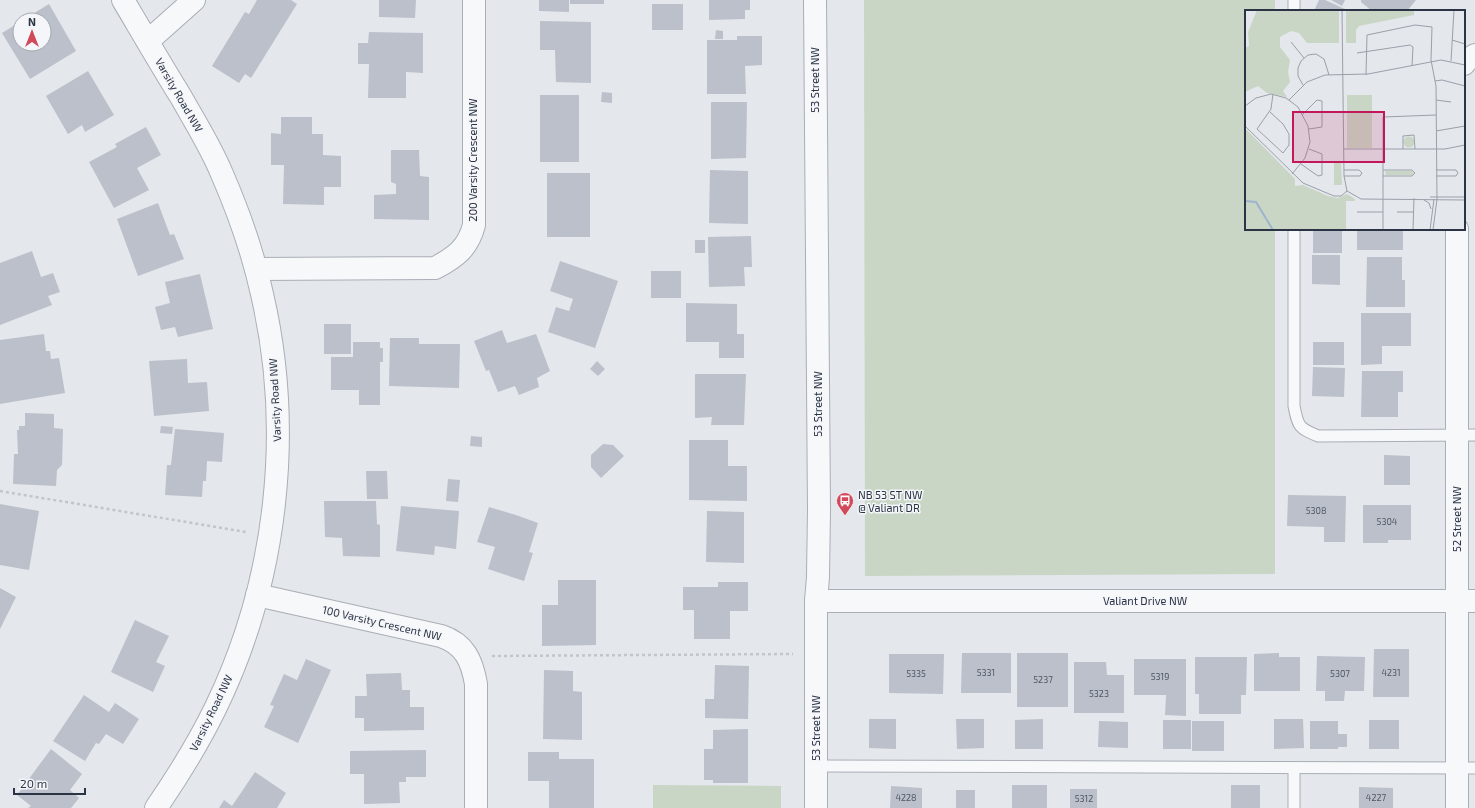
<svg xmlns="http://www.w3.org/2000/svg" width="1475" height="808" font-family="'Exo 2',sans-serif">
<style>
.green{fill:#c9d6c5}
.building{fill:#bbc0ca}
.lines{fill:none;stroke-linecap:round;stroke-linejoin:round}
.service-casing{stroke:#a9aeb7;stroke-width:13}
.minor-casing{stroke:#a9aeb7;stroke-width:24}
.tertiary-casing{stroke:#a9aeb7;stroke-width:24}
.path{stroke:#c2c5cb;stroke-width:2.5;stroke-dasharray:3 3;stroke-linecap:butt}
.service{stroke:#f7f8fa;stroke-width:11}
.minor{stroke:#f7f8fa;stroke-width:22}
.tertiary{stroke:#f7f8fa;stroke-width:22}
.labels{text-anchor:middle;stroke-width:3;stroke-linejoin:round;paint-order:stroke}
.number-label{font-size:9px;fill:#4f5766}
.street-label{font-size:11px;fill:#2b3445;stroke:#f4f6f9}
.poi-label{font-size:11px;fill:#2b3445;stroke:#f4f6f9;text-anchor:start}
.inset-river{fill:none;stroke:#9fb4cc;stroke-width:2}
.inset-road{fill:none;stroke:#9a9fa9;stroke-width:1}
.view{fill:#c2185b;fill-opacity:0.15;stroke:#c2185b;stroke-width:2}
.inset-edge{fill:none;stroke:#2b3445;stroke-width:2}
</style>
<rect width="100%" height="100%" fill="#e4e7ec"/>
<g class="green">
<path d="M864,0h411v11h-29v218h29v345l-410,2z"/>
<path d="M653,785l128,1v22h-128z"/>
</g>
<g class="building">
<path d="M257,0h34l6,4 -46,74 -6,-4 -6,9 -27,-17 33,-54 4,2z"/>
<path d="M379,0h37l-1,18 -36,-1z"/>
<path d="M539,0h30v12l-30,-1z"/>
<rect x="570" y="0" width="34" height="4"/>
<path d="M709,0h41v10h-5v9l-36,1z"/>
<path d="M1319,0h6l22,10v1h-33z"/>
<path d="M1331,0h14l-3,6z"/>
<path d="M1361,0h55l-9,11h-35l-11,-9z"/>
<path d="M49,4l27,47 -46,28 -28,-46 18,-11v22h24v-24h-21z"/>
<rect x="652" y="4" width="31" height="26"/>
<path d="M540,21l51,1v61l-35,-1 -1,-32h-15z"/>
<path d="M716,30l7,1v8h-8z"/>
<path d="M369,32l54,1v40l-17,-1v26h-38l1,-34h-11v-21h10z"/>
<path d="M737,36h25v29l-17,1 1,28h-39v-54h30z"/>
<path d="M88,71l26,44 -29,17 -3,-7 -14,9 -22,-38z"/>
<path d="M602,92l10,1v10l-11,-1z"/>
<rect x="540" y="95" width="39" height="67"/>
<path d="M711,102h36l-1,56 -35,1z"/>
<path d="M281,117h31v17h11v21l18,1v31h-17v18l-41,-1 1,-39h-13v-32l10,1z"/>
<path d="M146,127l15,28 -24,13 12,22 -35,18 -25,-46 28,-15 -2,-3z"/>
<path d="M391,150h28l1,26 9,1v43l-55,-1v-24l22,-1v-10l-5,-2z"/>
<path d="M710,170l38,1v53l-39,-1z"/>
<rect x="547" y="173" width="43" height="64"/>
<path d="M158,203l12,32 4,-1 10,25 -46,17 -21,-57z"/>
<rect x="1313" y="229" width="29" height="24"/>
<path d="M1367,229h36v21h-46v-19h10z"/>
<path d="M751,236l1,31h-8l1,19 -36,1 -1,-50z"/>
<rect x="695" y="240" width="10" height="13"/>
<path d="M32,251l9,26 12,-4 7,19 -12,4 4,9 -52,20v-62z"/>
<path d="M1312,255h28v30l-28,-1z"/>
<path d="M1367,257h35v23h3v27h-39z"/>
<path d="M560,261l58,20 -23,67 -47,-16 8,-25 13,4 4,-12 -23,-8z"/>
<rect x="651" y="271" width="30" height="27"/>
<path d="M200,274l13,55 -35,8 -3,-10 -14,3 -6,-23 15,-4 -5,-21z"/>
<path d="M686,303l51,1v30h7v24h-25v-16h-33z"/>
<path d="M1361,313h50v33h-29v18l-21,1z"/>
<rect x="324" y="324" width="27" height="30"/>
<path d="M502,330l5,13 29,-9 14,37 -13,7 2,9 -20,8 -4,-9 -17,6 -9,-22 -3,1 -12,-30z"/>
<path d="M44,334l2,17h4l1,8 8,-1 6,35 -65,11v-64z"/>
<path d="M390,338h29v6h41l-1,44 -70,-2z"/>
<path d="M353,342h27v6h3v14h-3v43h-21v-15h-28v-33h22z"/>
<rect x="1313" y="342" width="31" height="23"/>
<path d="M187,359l1,24 19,-1 2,29 -55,5 -5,-55z"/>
<path d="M597,361l8,8 -7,7 -8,-7z"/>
<path d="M1313,367l32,1 -1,29 -32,-1z"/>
<path d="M1362,371h41v21h-5v25h-37z"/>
<path d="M695,374h51l-2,51h-33l1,-8 -17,1z"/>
<path d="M25,413l29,1v14l9,1 -1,36 -5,5 -1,16 -43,-2 1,-30h4l-1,-24h2v-4h6z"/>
<path d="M161,426l12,1 -1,7 -12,-1z"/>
<path d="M175,429l49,4 -2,29 -15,-1 -1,20h-3l-1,16 -37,-2 2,-30h4z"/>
<path d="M471,436l11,1v10l-12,-1z"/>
<path d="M689,440h39v26h19v35l-58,-1z"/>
<path d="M603,444l10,1 11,11 -23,22 -10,-11v-12z"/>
<path d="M1384,455l26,1v29h-26z"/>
<path d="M366,471h21l1,28h-21z"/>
<path d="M448,479l12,1 -2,22 -12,-1z"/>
<path d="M1288,495l58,1 -1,46h-21v-15l-37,-1z"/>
<path d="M324,501h52l1,23 3,1v32l-37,-1 -1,-18 -17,-1z"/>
<path d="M0,504l39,7 -10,59 -29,-5z"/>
<path d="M1363,505h48v35h-23v3h-25z"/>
<path d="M401,506l58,5 -3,38 -21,-3 -1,9 -38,-4z"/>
<path d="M489,507l27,8 22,8 -9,29 4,1 -9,28 -36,-12 7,-22 -18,-5z"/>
<path d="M707,511l37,1v51l-38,-1z"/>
<path d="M558,580h38v65l-54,1v-41h16z"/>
<path d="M718,582h30v29h-18v28h-36v-29h-11v-23h35z"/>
<path d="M0,588l16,9 -16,32z"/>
<path d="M135,620l34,16 -13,26 9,4 -12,26 -42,-20z"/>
<path d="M1374,649h35v48h-36z"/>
<path d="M962,653h49v40h-50z"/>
<rect x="1017" y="653" width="51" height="54"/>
<path d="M1279,653v4h21v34h-46v-37z"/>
<path d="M889,654h55l-1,40 -54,-1z"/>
<path d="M1317,656l48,1 -1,34h-19l-1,10h-19v-10h-9z"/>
<path d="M1195,657h52l-1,38h-5v19h-42v-20h-4z"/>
<path d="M306,659l25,11 -33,73 -34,-16 10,-21 -4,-1 14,-31 13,6z"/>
<path d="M1134,659h52v57l-21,-1 1,-20h-32z"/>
<path d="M1074,662h32l1,13h17v38h-50z"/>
<path d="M715,665l34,1 -1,53 -43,-1v-19h9z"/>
<path d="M544,670l29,1v20l9,1v48l-39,-1z"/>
<path d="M401,673l1,17h8v17h14v23l-60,1v-13h-9v-22h12l-1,-22z"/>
<path d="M84,695l25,17 6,-9 24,16 -16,25 -17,-10 -7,10 -3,-1 -11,18 -32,-20z"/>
<path d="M869,719h27v30l-27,-1z"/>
<path d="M956,719h28v29l-27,1z"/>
<path d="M1043,719v30h-28v-29z"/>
<path d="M1274,719h29l1,29 -30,1z"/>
<rect x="1163" y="720" width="28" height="29"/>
<rect x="1369" y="720" width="30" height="29"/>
<path d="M1099,721l29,1v26l-30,-1z"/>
<rect x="1192" y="721" width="32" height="30"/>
<path d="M1310,721h28v13h9v13h-9v2h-28z"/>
<path d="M748,729v54h-35v-3h-9v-31h9v-19z"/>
<path d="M51,749l31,25 -12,16 9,8 -8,10h-43l3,-2 -14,-11z"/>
<path d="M426,750v27h-20v5h-7l1,21 -36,1v-30h-14v-23z"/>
<path d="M528,752h31v7h35v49h-45v-27h-21z"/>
<path d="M255,772l31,21 -9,15h-58l5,-8 8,6z"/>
<rect x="1012" y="785" width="35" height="23"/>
<rect x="1231" y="785" width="29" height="23"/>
<path d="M891,786l31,2v20h-32z"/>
<path d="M1359,787l34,1v20h-34z"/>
<rect x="1070" y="789" width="27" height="19"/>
<rect x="956" y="790" width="19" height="18"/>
</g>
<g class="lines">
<defs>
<g id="service">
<path d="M1294,11v-11"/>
<path d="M1294,229v177c4,21 5,22 24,30l157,-1"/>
<path d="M816,766l659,2"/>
<path d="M1294,808v-40"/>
</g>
<g id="minor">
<path d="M123,0c19,32 38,65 58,97 14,25 30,50 41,77 17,39 31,79 40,120 32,137 15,287 -46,413 -17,35 -38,69 -60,101"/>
<path d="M148,41l46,-41"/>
<path d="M1464,64l3,-4 8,-5"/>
<path d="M1457,229v579"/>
<path d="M256,269l179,-1c21,-11 33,-20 39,-43v-225"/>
<path d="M257,595l184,41c24,8 31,25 35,48v124"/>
<path d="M816,601h659"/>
</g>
<path id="tertiary" d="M815,0l4,510 -1,67 -2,24v207"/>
</defs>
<use href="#service" class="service-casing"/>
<use href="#minor" class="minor-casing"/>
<use href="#tertiary" class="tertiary-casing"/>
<g class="path">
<path d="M0,491l246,41"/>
<path d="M492,656l301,-2"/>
</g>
<use href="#service" class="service"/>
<use href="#minor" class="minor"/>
<use href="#tertiary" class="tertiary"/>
</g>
<defs>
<symbol id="bus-pin" viewBox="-11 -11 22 30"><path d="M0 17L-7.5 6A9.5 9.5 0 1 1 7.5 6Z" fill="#d1495b" stroke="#f4f6f9"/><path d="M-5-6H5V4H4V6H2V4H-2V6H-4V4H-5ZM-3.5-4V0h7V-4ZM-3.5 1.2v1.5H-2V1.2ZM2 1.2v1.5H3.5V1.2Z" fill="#fff"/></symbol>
</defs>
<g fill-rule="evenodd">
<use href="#bus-pin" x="835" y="491" width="20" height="27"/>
</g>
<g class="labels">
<g class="number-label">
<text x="1316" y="514">5308</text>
<text x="1387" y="525">5304</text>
<text x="986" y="676">5331</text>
<text x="1391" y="676">4231</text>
<text x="916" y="677">5335</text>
<text x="1340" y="677">5307</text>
<text x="1160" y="680">5319</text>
<text x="1043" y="683">5237</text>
<text x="1099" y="697">5323</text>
<text x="906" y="801">4228</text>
<text x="1376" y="801">4227</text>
<text x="1084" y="802">5312</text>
</g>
<g class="street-label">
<text transform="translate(815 80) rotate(-90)" y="4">53 Street NW</text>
<text transform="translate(179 95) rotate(60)" y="4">Varsity Road NW</text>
<text transform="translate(473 160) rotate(-90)" y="4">200 Varsity Crescent NW</text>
<text transform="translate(275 400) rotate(-93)" y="4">Varsity Road NW</text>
<text transform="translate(818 404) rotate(-90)" y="4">53 Street NW</text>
<text transform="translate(1457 519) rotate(-90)" y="4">52 Street NW</text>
<text x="1145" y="605">Valiant Drive NW</text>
<text transform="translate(382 623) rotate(13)" y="4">100 Varsity Crescent NW</text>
<text transform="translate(211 713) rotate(-64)" y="4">Varsity Road NW</text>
<text transform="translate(816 728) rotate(-90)" y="4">53 Street NW</text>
</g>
<g class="poi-label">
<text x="858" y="499">NB 53 ST NW<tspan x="858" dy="13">@ Valiant DR</tspan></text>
</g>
</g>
<g transform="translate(1245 10)">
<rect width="220" height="220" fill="#e4e7ec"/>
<path d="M12,0h82v33h-32l-8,-10 -8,-2 -11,6v10l10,13 -2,12 2,10 -7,9 4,6 -20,-4 -9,-7 -13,6v-44l4,-2 -1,-14zM101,0h68v5l-55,11 -3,4v13h-10zM102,85h25v53h-25zM0,118l50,51v7l8,-1 25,11 10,2 9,-4 8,5v2h-9v29h-101zM158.5 132a5.5 5.5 0 1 1 11 0a5.5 5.5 0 1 1-11 0ZM89,151h7l1,24h-8zM140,161h27l2,2 -2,2h-26z" fill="#c9d6c5"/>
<path class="inset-river" d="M0,191l11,1 17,28"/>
<path class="inset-road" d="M97,0l2,166 3,15 14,8 104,1M207,30l13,4M46,32l13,16M112,43l53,-8 3,2 -1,19M206,51l3,-51M121,65l1,-40 48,-10 17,2 -1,33 5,26 1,113 -4,31M190,71l7,-1 23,6M58,75l-5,-9v-8l3,-7 7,-6 8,-1 8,5 5,16M44,90l18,-18 18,-7 43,-1 73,-14 24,5M191,90l15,2M0,96l11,-8 15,-4 15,4 12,9 10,19 2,16 -5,16 -13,16M25,102l13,12 6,10v11l-6,8 -26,-24 14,-20 2,-15M57,105l15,-15 5,1v26l-13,2M0,116l58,57 31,13h7l6,-5M191,121l29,-5M99,139h101l20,-4M158,139v-13l11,-1 1,14M56,154l17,12 4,-1v-21l-13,-5M99,160h15l3,3 -2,3h-16M138,160h29l3,3 -3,3h-29M191,166h20l2,-3 -2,-3h-20M185,187h35M179,190l5,3 2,6M112,202h26M152,202h17M138,220v-113l53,-2M168,220l1,-32M185,220l4,-31"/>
<path class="view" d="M48,102h91v50h-91z"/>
<rect width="220" height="220" class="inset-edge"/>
</g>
<g transform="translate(32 32)"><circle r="19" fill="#f4f6f9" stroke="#a4a8b1"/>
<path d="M0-3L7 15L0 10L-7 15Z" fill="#d1495b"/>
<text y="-6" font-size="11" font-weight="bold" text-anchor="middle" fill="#2b3445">N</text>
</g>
<path d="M14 788v6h71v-6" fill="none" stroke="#2b3445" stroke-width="2"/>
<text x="20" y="788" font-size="12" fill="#2b3445" stroke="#f4f6f9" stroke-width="3" paint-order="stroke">20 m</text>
</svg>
